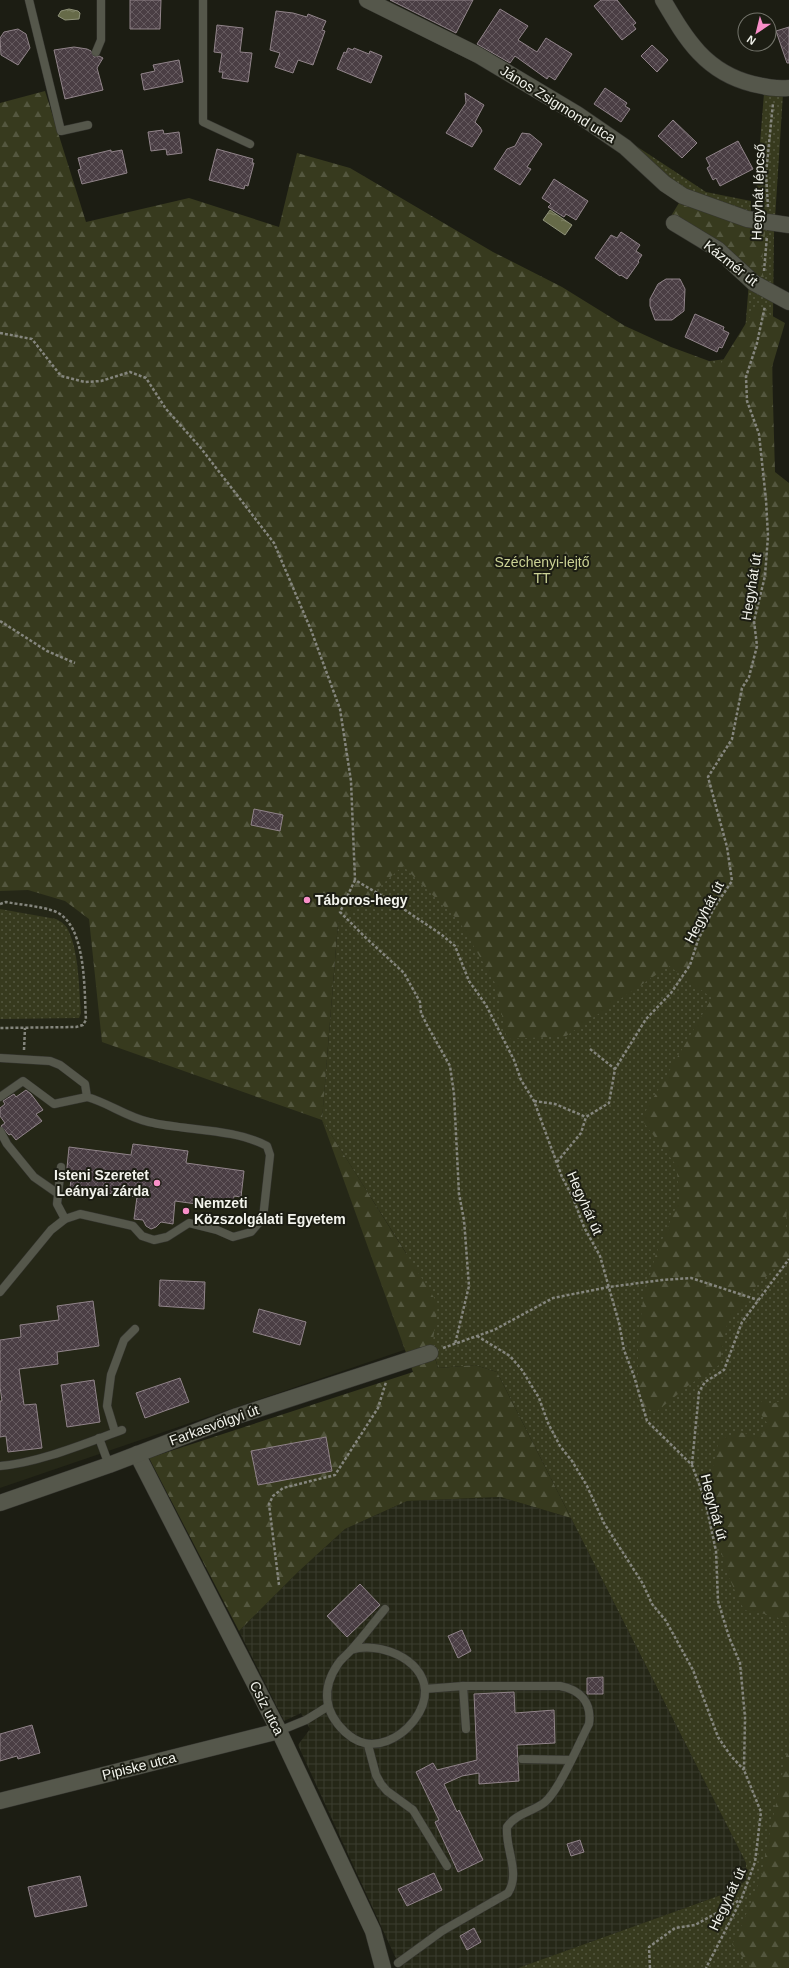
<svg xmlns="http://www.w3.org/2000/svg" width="789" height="1968" font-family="Arial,sans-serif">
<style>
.built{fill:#252717}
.industrial{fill:url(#industrial-grid)}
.grass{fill:url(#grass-dots)}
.forest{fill:url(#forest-firs)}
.water{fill:url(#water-ripples);stroke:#90937a}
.building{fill:url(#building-cross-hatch);stroke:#91848a}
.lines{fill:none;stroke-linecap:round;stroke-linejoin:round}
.service-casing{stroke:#363631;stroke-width:9}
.minor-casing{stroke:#363631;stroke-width:17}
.path{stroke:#85867e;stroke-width:2.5;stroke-dasharray:3 2;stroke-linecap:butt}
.service{stroke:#55574b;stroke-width:8}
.minor{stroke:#55574b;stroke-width:16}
.poi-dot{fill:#f98fc9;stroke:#1c1d13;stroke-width:1.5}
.labels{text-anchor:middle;stroke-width:4;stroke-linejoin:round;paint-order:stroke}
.street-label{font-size:14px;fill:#f3f4ed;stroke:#1c1d13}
.park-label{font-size:14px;fill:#cbd295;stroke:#1c1d13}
.poi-label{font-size:14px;font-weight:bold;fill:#f3f4ed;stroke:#1c1d13;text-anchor:start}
</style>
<defs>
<pattern id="industrial-grid" width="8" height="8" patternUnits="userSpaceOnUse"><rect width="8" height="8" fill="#252717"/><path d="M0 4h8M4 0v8" fill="none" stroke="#3a3c2e"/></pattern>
<pattern id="grass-dots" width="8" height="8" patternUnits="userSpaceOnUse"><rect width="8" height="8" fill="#373a1e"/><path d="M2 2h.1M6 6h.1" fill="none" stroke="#54573f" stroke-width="1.8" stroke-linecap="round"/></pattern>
<pattern id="forest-firs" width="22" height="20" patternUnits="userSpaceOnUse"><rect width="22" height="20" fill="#373a1e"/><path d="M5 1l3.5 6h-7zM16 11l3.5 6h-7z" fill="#54573f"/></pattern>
<pattern id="water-ripples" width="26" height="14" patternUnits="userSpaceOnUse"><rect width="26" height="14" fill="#666a48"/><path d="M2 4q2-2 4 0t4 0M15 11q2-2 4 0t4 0" fill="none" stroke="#7c8063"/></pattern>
<pattern id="building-cross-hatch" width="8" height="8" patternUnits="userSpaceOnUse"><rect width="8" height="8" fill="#4a3e44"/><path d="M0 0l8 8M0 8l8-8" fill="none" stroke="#655a5f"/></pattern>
</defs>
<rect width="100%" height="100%" fill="#1c1d13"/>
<path class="built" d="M0,837l339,236 68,276 -407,139z"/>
<path class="industrial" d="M500,1497l71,21 175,345v17l-11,10 -217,78h-119l-1,-5 -100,-218 12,-16 -9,-16 -17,8 -45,-90 59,-59 47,-43 62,-28z"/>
<g class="grass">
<path d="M764,93l19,1 -9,140 -3,242 18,13v1479h-271l217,-78 11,-10v-17l-249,-491 -22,-7 -37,3 -32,-115 -84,-133 16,-197 347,-559 58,-7z"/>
<path d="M624,138l82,54 45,9v13l-67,-20z"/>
<path d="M0,909l56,10c6,3 11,7 13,13 10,22 10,57 12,81l-2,5 -79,1z"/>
</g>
<g class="forest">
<path d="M45,91l41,131 103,-24 90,29 18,-74 53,15 143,84 69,35 63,39 46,21 49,18 36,-58 29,16 -13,44 3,105 14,11v720l-2,2 -1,24 3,3v31l-14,5 -24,23 -3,12 -20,17 -9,45 -30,20 -33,27 -18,-7v-60l5,-46 13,-45 24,-56 -4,-33 -35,-46 71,-121 -43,-32 -103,70 -59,3 -12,-56 -36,-62 -56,-55 -65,57 -16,197 116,184 -6,44 6,20 37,-3 22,7 74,146 -71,-21 -93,4 -62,28 -47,43 -59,59 -90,-173 264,-86 -91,-252 -220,-78 -13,-123 -24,-18 -37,-11 -28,1v-788z"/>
<path d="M682,198l84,28 -5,43 6,17 -96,-70z"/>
<path d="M789,1398v231l-13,-13 -32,-6 -19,-41 -8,-41 -6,-53 8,-35 19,-8 22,4 7,-13 -9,-13 4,-10 7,5z"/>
<path d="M789,1742v226h-37l-20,-24 6,-10 22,-54z"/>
</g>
<g class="water">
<path d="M69,9l9,2 2,2 -1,6 -14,1 -7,-4 3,-5z"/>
<path d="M550,210l22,15 -7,10 -22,-15z"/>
</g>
<g class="building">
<path d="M130,0h31l-1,29h-30z"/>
<path d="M390,0h83l-17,33z"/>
<path d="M601,0h16l19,23 -3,2 3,4 -14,11 -28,-34z"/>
<path d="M500,9l28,17 -10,14 19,12 9,-14 26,16 -17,26 -6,-4 -2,3 -32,-23 -5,7 -33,-19z"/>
<path d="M276,11l17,2 14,4 1,-3 18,7 -4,9 3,1 -12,34 -15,-5 -5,13 -18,-6 5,-14 -10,-3z"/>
<path d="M217,25l26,3 -3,24 12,1 -4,29 -26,-4 1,-6h-4l3,-19 -8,-1z"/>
<path d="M789,27v36h-2l-11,-32z"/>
<path d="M18,29l8,5 4,14 -12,17 -17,-10 -1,-17 4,-6z"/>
<path d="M652,45l16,15 -11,12 -16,-16z"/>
<path d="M74,47l13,2 4,2 3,6 5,-1 4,2 -6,10 6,22 -38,9 -11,-49z"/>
<path d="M348,48l5,2 1,-2 15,6 1,-3 12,5 -11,27 -34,-14 7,-17 2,1z"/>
<path d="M179,60l4,22 -39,8 -3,-16 14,-3 -2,-6z"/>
<path d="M605,88l22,15 -2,3 5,3 -9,13 -27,-18z"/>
<path d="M465,93l19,12 -9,17 5,5 2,4 -10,16 -26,-14 20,-30z"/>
<path d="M673,120l24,23 -15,15 -24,-22z"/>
<path d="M163,130l1,4 15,-2 3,21 -15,2 -1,-6 -15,2 -3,-19z"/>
<path d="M522,133l8,1 12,10 -15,23 4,2 -11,16 -26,-16 13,-20 8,-3z"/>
<path d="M738,141l15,28 -33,17 -4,-8 -3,2 -6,-12 3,-2 -4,-8z"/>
<path d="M217,149l36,10 -1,4h2l-6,23 -3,-1 -1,4 -35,-9z"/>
<path d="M111,150v2l11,-2 5,23 -45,11 -4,-14 3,-1 -3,-11z"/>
<path d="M554,179l34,22 -12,19 -10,-6 -2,3 -16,-10 3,-3 -9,-6z"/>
<path d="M621,232l19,13 -4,6 6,4 -4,6 1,1 -12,17 -6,-4 -1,1 -25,-18 16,-23 6,3z"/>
<path d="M666,279h14l5,10 -1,22 -12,9h-17l-5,-14v-7l8,-15z"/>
<path d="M695,314l29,13 -1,3 6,3 -7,15 -3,-1 -2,5 -32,-15z"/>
<path d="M254,809l29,6 -3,16 -29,-6z"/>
<path d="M26,1090l5,4 12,16 -7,4 6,7 -26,19 -5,-6 -2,1 -8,-9 4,-3 -5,-7v-8l5,-4 -2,-3 11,-7 2,3z"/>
<path d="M133,1144l55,7 -2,12 58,8 -3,26 -7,-1 -2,13 -57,-8 -2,23 -12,-2 -5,5 -5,2 -5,-3 -3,-6 -9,-1 3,-22 -67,-9 1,-9 -5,-1 3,-31 62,8z"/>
<path d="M160,1280l45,2 -1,27 -45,-3z"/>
<path d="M93,1301l6,45 -42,6 1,12 -39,5 5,36 12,-1 6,44 -34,4 -2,-16 -6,1v-36h2l-2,-14v-47l21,-3 -1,-12 39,-5 -2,-14z"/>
<path d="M259,1309l47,13 -6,23 -47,-13z"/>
<path d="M180,1378l9,24 -44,16 -9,-25z"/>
<path d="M94,1380l6,42 -33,5 -6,-42z"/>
<path d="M326,1437l6,34 -74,14 -7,-34z"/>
<path d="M360,1584l20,21 -33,32 -20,-21z"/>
<path d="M462,1630l9,21 -13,7 -10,-22z"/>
<path d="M603,1677v17h-16v-16z"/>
<path d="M514,1692l1,21 39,-3 1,33 -38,2 2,36 -40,3v-11l-17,3 -18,8 13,28 2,-2 24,50 -25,12 -23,-50 4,-2 -23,-48 17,-9 4,7 40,-10 -3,-66z"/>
<path d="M32,1725l8,28 -22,6 -1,-3 -17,5v-27z"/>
<path d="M580,1840l4,12 -13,4 -4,-12z"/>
<path d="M434,1873l8,17 -35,16 -9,-17z"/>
<path d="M80,1876l7,30 -52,11 -7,-30z"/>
<path d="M474,1928l7,14 -14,8 -7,-14z"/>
</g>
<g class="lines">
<defs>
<g id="service">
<path d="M29,0l32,131 27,-6"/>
<path d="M203,0v122l47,22"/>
<path d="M96,52l5,-12v-40"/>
<path d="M0,1058l50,3 10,4 25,19 2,13c22,6 39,20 62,25 37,9 84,6 118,24l3,9 -7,63 -12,14 -18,5 -16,-7 -28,-7 -22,14 -13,3 -12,-4 -9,-10 -13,-3 -40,-9 -15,5 -14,11 -51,62"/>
<path d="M0,1097l23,-16 31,23 33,-7"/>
<path d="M0,1131l7,13 27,33 23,16"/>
<path d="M61,1167l-4,37 8,15"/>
<path d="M115,1432l-8,-26 4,-31 13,-35 11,-11"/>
<path d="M99,1438l10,27"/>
<path d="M0,1466c38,-3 86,-23 122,-36"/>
<path d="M351,1650c27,-9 72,8 74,40 1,22 -19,44 -38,51 -16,6 -29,3 -42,-9 -21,-20 -24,-43 -7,-68 4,-6 10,-10 14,-15 12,-13 22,-27 33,-40"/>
<path d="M463,1686l3,43"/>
<path d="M279,1731l27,-11 21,-13"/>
<path d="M368,1745l8,30 5,9 6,7 26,19 34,56"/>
<path d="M522,1759l49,1"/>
<path d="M398,1963l44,-32 66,-38c13,-21 -3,-43 -1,-66 9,-14 26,-15 38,-25 15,-13 34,-59 44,-78 3,-21 -8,-34 -29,-38h-97l-38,3"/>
</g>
<g id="minor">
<path d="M367,0l111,55 99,59 48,33 40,37 18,12 64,23 42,6"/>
<path d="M663,0c23,39 42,72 90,84 13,3 22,5 36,4"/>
<path d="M674,223l43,26 37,34 35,19"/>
<path d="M137,1454l142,277 94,200 10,37"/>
<path d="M0,1503l109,-38 128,-49 193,-63"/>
<path d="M0,1801l279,-70"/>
</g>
</defs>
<use href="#service" class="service-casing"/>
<use href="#minor" class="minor-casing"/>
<g class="path">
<path d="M768,207l-2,-33 7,-71"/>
<path d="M764,271l3,-35"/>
<path d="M0,333l32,6 29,37 24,6 16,-1 29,-9 16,6 20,31 34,38 74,96 37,87 29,79 11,72 4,99 41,24 46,31 13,11 14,35 17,24 28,55 7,20 13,21 28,76 11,21 11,29 16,29 19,67 5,27 10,26 13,45 45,44 13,35 11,51 2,50 11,36 11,26 5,54 -1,53 17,42 -6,50 -14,38 -35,68"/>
<path d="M0,621l47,30 28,12"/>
<path d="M355,880l-15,32 26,26 38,35 16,29 1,11 6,12 23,41 4,28 5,100 5,26 5,66 -14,58"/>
<path d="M0,904l6,-2c16,3 33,4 48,9 33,12 30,80 32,109l-3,5 -7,2 -76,1"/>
<path d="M590,1049l25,20"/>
<path d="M24,1050l1,-22"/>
<path d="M534,1101l21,3 31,13"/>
<path d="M557,1162l24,-29 5,-16 23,-14 6,-34 31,-50 25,-26 19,-28 8,-25 16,-32 18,-27 -5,-34 -19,-70 24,-38 10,-51 7,-11 8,-31 -3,-25 11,-45 3,-40 -2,-36 -7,-66 -12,-33 -1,-24 11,-34 8,-37"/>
<path d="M477,1336l33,20 12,14 17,28 9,25 12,23 12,15 15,25 17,37 39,61 9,20 14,17 27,49 25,67 13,19 13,14"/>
<path d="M443,1348l51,-18 59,-32 56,-11 53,-7 29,-2 67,22"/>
<path d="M692,1464l7,-72 6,-10 19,-12 18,-48 47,-63"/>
<path d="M279,1585l-10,-81 4,-8 10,-8 52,-13 43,-67 8,-26"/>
<path d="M650,1968l-1,-21 26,-19 20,-3 45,-25"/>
</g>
<use href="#service" class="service"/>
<use href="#minor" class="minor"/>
</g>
<g class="poi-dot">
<circle cx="307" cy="900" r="4"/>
<circle cx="157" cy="1183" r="4"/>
<circle cx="186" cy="1211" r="4"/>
</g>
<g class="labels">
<g class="street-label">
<text transform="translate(558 104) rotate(32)" y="5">János Zsigmond utca</text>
<text transform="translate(758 192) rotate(-88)" y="5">Hegyhát lépcső</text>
<text transform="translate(731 263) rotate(38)" y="5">Kázmér út</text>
<text transform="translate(751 587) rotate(-81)" y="5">Hegyhát út</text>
<text transform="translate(704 912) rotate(-62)" y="5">Hegyhát út</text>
<text transform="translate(585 1203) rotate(66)" y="5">Hegyhát út</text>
<text transform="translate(214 1425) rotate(-20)" y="5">Farkasvölgyi út</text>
<text transform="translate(714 1507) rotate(75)" y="5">Hegyhát út</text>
<text transform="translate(267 1708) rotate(63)" y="5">Csíz utca</text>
<text transform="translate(139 1766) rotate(-14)" y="5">Pipiske utca</text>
<text transform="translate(727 1899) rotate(-65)" y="5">Hegyhát út</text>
</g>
<g class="park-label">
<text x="542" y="567">Széchenyi-lejtő<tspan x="542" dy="16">TT</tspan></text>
</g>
<g class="poi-label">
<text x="315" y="905">Táboros-hegy</text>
<text x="149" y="1180" text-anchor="end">Isteni Szeretet<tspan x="149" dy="16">Leányai zárda</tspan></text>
<text x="194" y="1208">Nemzeti<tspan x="194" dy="16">Közszolgálati Egyetem</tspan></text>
</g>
</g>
<g transform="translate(757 32) rotate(215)"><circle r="19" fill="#1c1d13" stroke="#72736a"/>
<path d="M0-3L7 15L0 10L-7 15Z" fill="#f98fc9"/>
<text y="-6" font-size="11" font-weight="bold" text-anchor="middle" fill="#f3f4ed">N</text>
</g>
</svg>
